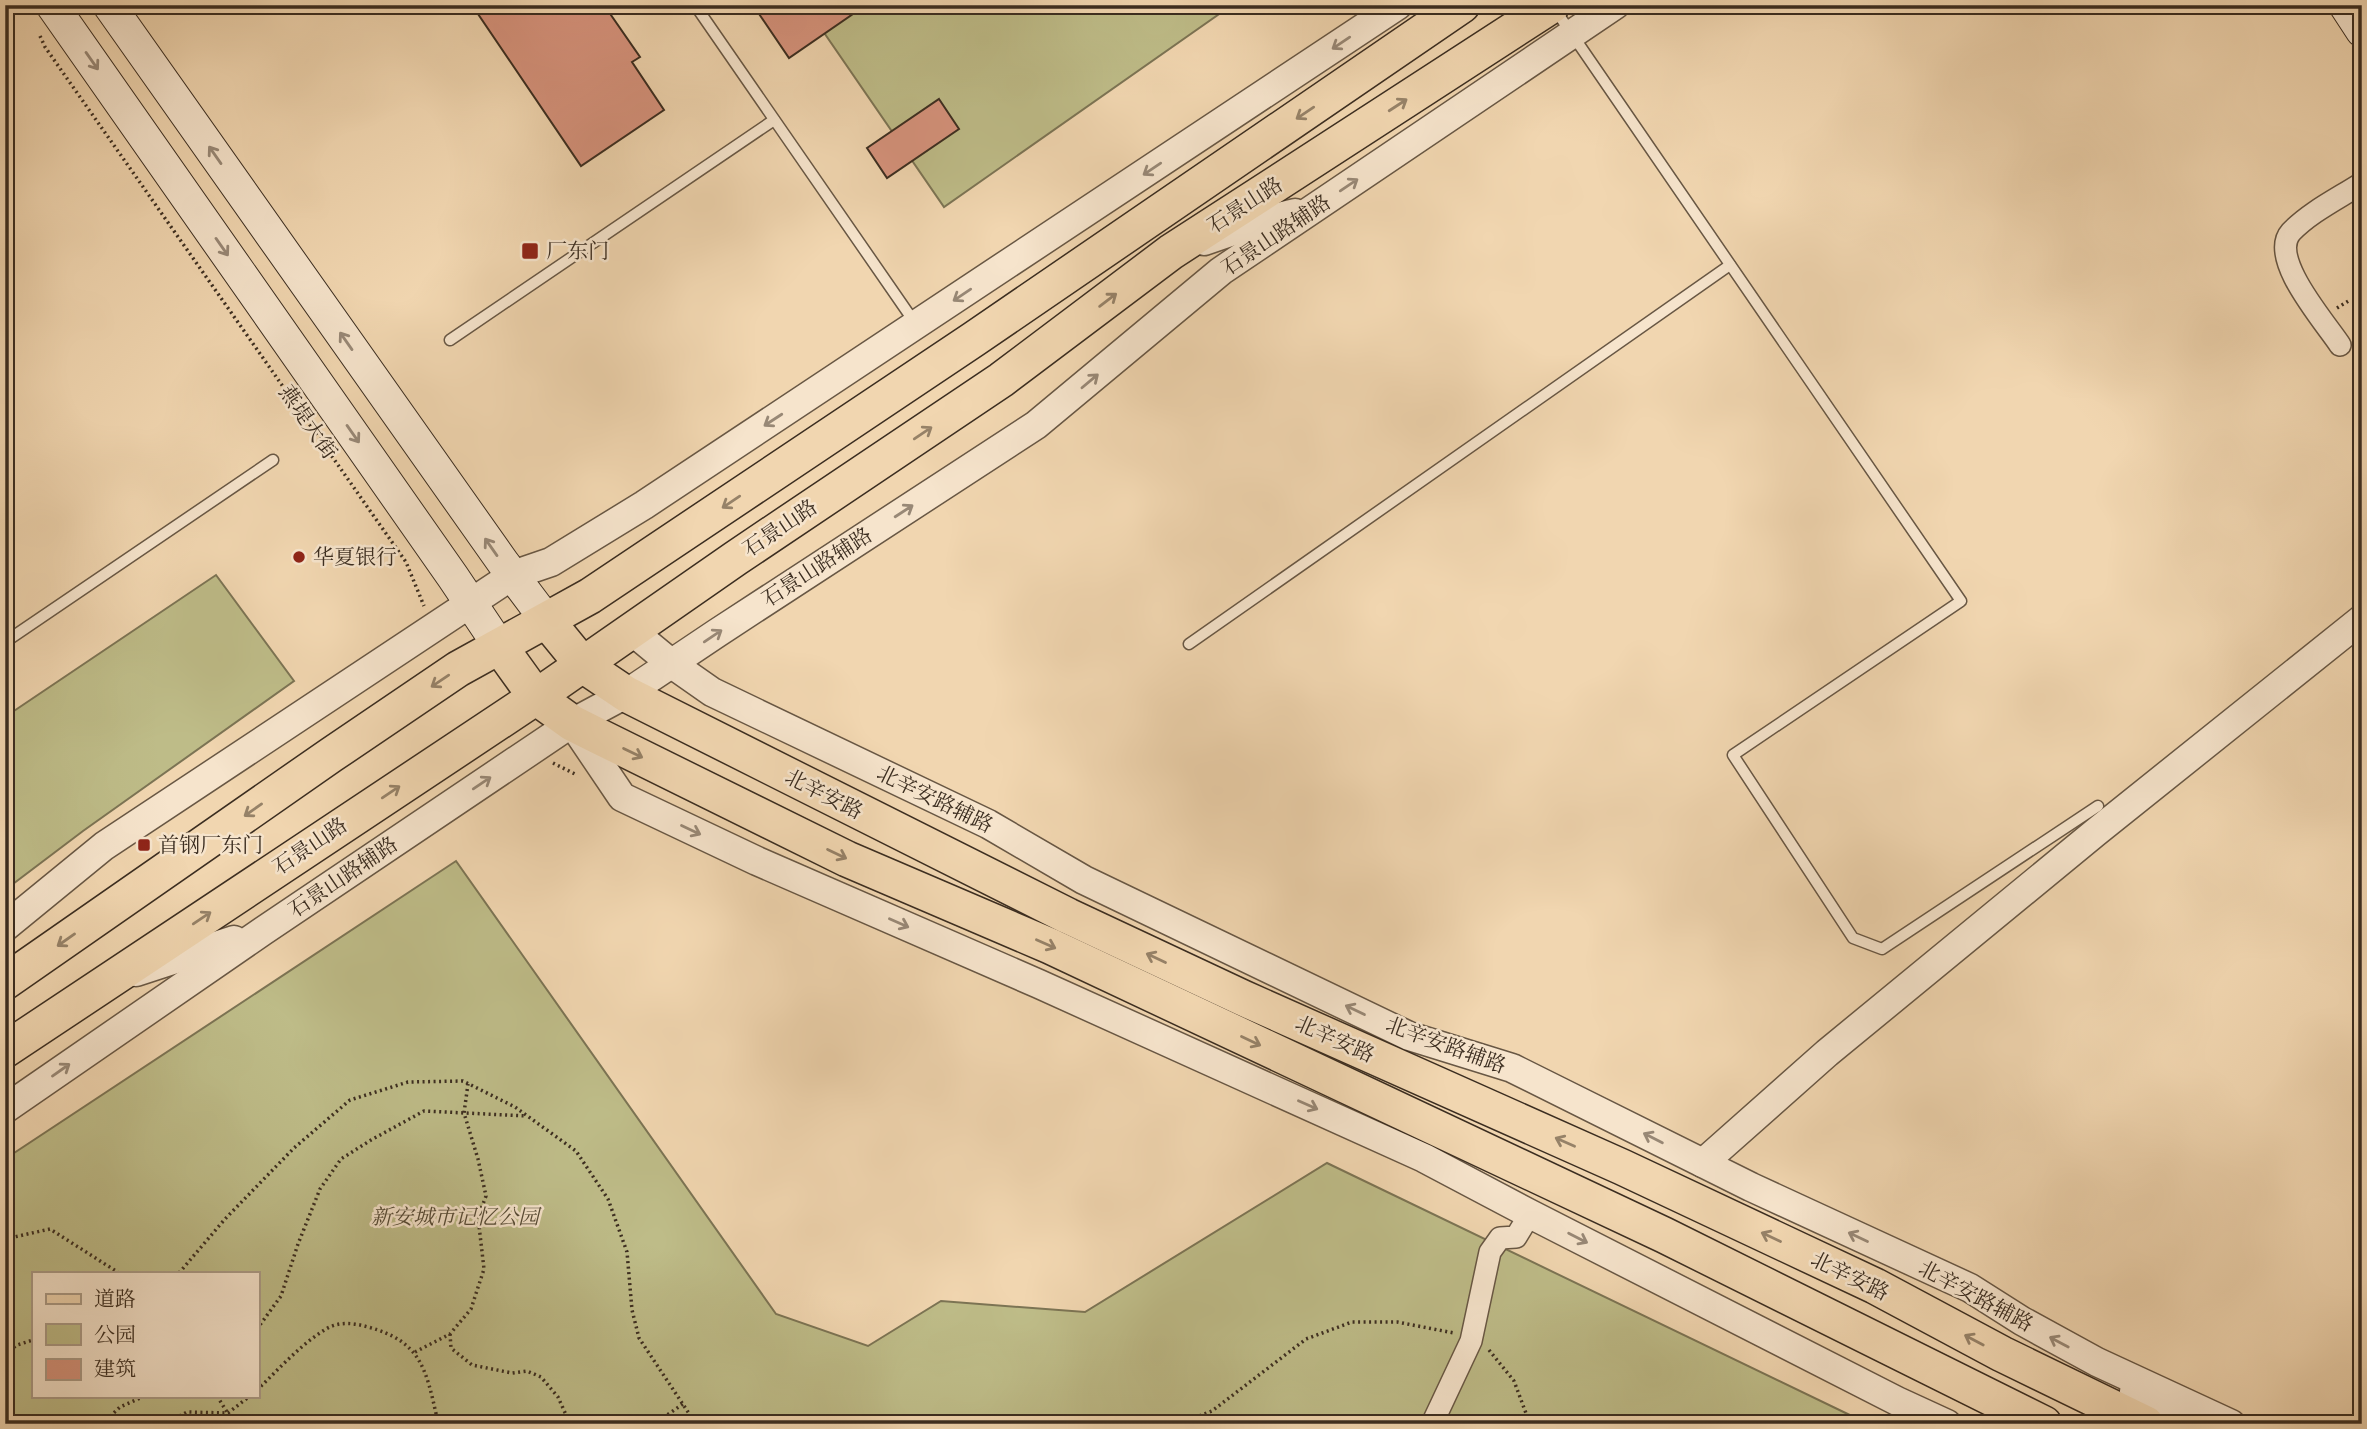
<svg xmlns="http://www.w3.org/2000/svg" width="2367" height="1429" font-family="'IM FELL English','Noto Serif SC',serif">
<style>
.green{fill:#bebc88;stroke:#7c7454;stroke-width:2;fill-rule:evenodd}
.building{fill:#d7937d;stroke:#3b2d20;stroke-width:2}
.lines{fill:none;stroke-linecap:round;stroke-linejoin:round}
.service-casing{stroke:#685744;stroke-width:13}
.minor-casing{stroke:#685744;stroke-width:24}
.tertiary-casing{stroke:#685744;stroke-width:31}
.secondary-casing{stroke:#3b2d20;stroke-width:34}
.primary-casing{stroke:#3b2d20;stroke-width:38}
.path{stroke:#3b2d20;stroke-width:3.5;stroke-dasharray:2 3.5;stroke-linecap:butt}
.service{stroke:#f6e4cc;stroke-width:10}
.minor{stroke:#f6e4cc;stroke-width:21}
.tertiary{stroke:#f6e4cc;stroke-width:28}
.secondary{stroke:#f6e4cc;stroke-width:32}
.primary{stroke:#f1d6b0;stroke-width:35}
.oneway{stroke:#988876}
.oneway2{stroke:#968268}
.poi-dot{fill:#8f2418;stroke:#f6e4cc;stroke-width:2.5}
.labels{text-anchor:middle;stroke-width:5;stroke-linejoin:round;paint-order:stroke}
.street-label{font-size:21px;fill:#3b2d20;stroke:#f6e4cc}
.poi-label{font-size:21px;fill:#3b2d20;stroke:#f6e4cc;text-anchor:start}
.park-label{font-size:21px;font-style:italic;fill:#554a35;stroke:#f6e4cc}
</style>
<rect width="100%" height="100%" fill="#f1d6b0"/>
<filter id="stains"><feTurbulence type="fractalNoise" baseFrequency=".00286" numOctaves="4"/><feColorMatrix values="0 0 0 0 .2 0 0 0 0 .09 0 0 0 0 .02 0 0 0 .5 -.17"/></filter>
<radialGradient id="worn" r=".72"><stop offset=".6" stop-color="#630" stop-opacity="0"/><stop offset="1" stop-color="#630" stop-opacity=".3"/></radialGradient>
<g class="green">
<path d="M805,5h427l-288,202z"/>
<path d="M216,575l78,106 -211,150 -78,59v-173z"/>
<path d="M456,861l320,453 92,32 73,-45 144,11 242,-149 529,255 -9,6h-1842v-265zM33,1273h224v123h-224z"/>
</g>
<g class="building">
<path d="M485,5h119l36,52 -8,5 32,48 -83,56 -105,-155z"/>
<path d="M753,5h113l-77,53z"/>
<path d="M939,99l20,30 -72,49 -20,-30z"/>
</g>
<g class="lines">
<defs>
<g id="service">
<path d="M695,5l220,318"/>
<path d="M1554,8l407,593 -228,154 120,183 29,11 216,-143"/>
<path d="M450,340l324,-220"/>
<path d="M5,642l268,-182"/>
<path d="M1189,644l541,-379"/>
</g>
<g id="minor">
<path d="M2340,345c-15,-23 -72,-87 -49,-113 19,-20 48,-34 71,-49"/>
<path d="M1432,1424l39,-83 19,-89 10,-14 16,-1 14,-23"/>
</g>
<g id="tertiary">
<path d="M1204,241l58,-20 33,-8"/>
<path d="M632,631l40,33 40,28 276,132 96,56 325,156 103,32 239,119 219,101 52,33 75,41 134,62"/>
<path d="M572,723l50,74 135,64 282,123 385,174 106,56 367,187 50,23"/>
<path d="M5,927l99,-81 409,-271 38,-13 93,-57 754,-500"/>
<path d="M136,972l98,-32"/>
<path d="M5,1109l258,-178 309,-208 54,-29 91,-61 319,-208 185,-154 394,-266"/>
<path d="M1703,1163l124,-110 269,-221 266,-213"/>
<path d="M2134,1391l41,33"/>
</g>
<g id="secondary">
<path d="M52,5l401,572 47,70"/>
<path d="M109,5l395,559 43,57"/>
<path d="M2345,5l17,26"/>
</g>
<g id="primary">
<path d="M547,621l36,44 43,29 442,222 175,82 379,169 253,119 127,68 144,70"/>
<path d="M500,647l36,50 36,26 26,13 249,123 203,87 614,289 380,189"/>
<path d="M5,982l326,-227 127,-86 132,-73 384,-257 488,-334"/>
<path d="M5,1050l531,-353 200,-139 265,-178 170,-128 381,-247"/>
</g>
</defs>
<use href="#service" class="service-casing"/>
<use href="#minor" class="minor-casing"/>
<use href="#tertiary" class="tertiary-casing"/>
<use href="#secondary" class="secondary-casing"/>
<use href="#primary" class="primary-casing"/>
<g class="path">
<path d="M40,36l5,11 361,515 18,44"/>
<path d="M2337,308l13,-8"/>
<path d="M553,763l24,12"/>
<path d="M5,1239l45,-10 69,44"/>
<path d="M179,1273l46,-54 69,-71 56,-48 58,-18 55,-1 52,26 61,44 32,48 19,53 5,58 7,28 57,86"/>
<path d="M257,1329l24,-33 17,-52 22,-55 21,-30 30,-19 53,-29 103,5"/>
<path d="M450,1334l1,14 21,17 40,8 15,-2 14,6 17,20 9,20"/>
<path d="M1489,1350l25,31 16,43"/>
<path d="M415,1352l35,-18 21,-25 13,-40 -6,-52 8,-21 -8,-37 -14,-46 4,-29"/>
<path d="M5,1354l12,-9 16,-5"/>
<path d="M257,1390c22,-21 43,-45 69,-61 13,-8 28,-6 42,-2 53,14 58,42 69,91l-1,6"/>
<path d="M217,1396l10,16"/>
<path d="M102,1424l18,-17 25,-11"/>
<path d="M165,1424l22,-12 41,1 22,-17"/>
<path d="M549,1424l18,-7 7,7"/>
<path d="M654,1424l29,-20"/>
<path d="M1179,1424l33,-13 94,-72 46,-17h45l57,11"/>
</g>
<use href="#service" class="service"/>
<use href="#minor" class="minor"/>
<use href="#tertiary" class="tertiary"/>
<use href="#secondary" class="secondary"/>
<use href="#primary" class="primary"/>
</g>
<defs><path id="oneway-shaft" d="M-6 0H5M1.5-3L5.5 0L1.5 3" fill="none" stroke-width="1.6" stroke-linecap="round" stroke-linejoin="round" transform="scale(1.75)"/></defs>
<g class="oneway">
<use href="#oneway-shaft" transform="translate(1341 43) rotate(146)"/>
<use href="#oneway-shaft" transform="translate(92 61) rotate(55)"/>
<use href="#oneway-shaft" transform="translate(215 155) rotate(-125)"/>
<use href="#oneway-shaft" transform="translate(1152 169) rotate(146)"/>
<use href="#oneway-shaft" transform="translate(1349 185) rotate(-34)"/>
<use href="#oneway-shaft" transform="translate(222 247) rotate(55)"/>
<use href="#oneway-shaft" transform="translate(962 295) rotate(146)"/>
<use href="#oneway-shaft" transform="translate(346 341) rotate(-125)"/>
<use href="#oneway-shaft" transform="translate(1090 381) rotate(-40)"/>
<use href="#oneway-shaft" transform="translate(773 420) rotate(147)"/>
<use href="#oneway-shaft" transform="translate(353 434) rotate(55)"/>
<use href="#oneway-shaft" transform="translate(904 511) rotate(-33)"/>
<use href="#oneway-shaft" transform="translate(491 547) rotate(-125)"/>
<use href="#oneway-shaft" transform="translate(713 636) rotate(-34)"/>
<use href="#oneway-shaft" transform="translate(482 783) rotate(-34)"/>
<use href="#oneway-shaft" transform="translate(691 830) rotate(25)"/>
<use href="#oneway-shaft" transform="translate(899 923) rotate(24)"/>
<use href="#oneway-shaft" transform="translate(1355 1010) rotate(-154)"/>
<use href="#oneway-shaft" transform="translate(61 1070) rotate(-35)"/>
<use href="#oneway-shaft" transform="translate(1308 1105) rotate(24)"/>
<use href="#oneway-shaft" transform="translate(1653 1138) rotate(-153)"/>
<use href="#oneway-shaft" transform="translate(1858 1237) rotate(-155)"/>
<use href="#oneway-shaft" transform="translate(1578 1238) rotate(27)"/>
<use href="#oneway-shaft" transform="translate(2059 1342) rotate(-152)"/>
</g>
<g class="oneway2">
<use href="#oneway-shaft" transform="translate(1398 105) rotate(-33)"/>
<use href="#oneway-shaft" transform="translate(1305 113) rotate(146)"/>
<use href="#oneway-shaft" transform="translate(1108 300) rotate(-37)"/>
<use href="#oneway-shaft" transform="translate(923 433) rotate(-34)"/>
<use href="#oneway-shaft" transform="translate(731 502) rotate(146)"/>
<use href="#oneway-shaft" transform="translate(440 681) rotate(146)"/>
<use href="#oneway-shaft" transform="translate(633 753) rotate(26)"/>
<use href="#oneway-shaft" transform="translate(391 792) rotate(-34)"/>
<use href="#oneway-shaft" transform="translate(253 810) rotate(145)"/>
<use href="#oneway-shaft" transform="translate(837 854) rotate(26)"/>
<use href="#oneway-shaft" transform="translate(202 918) rotate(-34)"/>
<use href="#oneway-shaft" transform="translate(66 940) rotate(145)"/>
<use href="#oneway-shaft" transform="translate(1046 944) rotate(24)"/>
<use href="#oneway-shaft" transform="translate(1156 958) rotate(-155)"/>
<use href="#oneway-shaft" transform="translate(1251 1041) rotate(25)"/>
<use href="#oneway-shaft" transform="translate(1565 1142) rotate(-156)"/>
<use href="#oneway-shaft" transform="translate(1771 1237) rotate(-155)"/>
<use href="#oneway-shaft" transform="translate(1974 1340) rotate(-152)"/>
</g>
<g class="poi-dot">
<rect x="521" y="242" width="18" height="18" rx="3.5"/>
<circle cx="299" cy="557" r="7"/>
<rect x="137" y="838" width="14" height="14" rx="3.5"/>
</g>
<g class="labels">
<g class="street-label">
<text transform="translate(1245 205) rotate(-33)" y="7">石景山路</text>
<text transform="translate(1276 235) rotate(-34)" y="7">石景山路辅路</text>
<text transform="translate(308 422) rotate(55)" y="7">燕堤大街</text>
<text transform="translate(780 528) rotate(-34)" y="7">石景山路</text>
<text transform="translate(817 567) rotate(-33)" y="7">石景山路辅路</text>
<text transform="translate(824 794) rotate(27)" y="7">北辛安路</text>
<text transform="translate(935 799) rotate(26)" y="7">北辛安路辅路</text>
<text transform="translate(310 846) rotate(-34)" y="7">石景山路</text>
<text transform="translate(343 877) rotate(-34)" y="7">石景山路辅路</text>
<text transform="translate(1335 1039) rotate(24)" y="7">北辛安路</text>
<text transform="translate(1446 1045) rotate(20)" y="7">北辛安路辅路</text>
<text transform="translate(1850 1276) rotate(26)" y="7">北辛安路</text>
<text transform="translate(1976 1296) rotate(28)" y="7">北辛安路辅路</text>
</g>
<g class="poi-label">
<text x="546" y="258">厂东门</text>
<text x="313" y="564">华夏银行</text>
<text x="158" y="852">首钢厂东门</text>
</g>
<g class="park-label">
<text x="455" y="1224">新安城市记忆公园</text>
</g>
</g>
<rect width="2367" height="1429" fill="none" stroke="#f1d6b0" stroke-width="28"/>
<rect x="7" y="7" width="2353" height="1415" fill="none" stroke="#3b2d20" stroke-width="3.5"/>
<rect x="14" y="14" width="2339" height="1401" fill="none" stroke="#3b2d20" stroke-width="2"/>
<rect x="32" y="1272" width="228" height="126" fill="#f6e4cc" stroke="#ab9b87" stroke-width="2"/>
<rect x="46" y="1294" width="35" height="10" fill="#f1d6b0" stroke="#ab9b87" stroke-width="2"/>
<text x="94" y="1306" font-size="21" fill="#3b2d20">道路</text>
<rect x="46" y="1324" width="35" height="21" fill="#bebc88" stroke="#ab9b87" stroke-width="2"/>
<text x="94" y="1342" font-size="21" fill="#3b2d20">公园</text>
<rect x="46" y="1359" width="35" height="21" fill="#d7937d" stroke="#ab9b87" stroke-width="2"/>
<text x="94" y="1376" font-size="21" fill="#3b2d20">建筑</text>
<rect width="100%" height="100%" filter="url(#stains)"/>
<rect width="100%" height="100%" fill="url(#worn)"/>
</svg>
